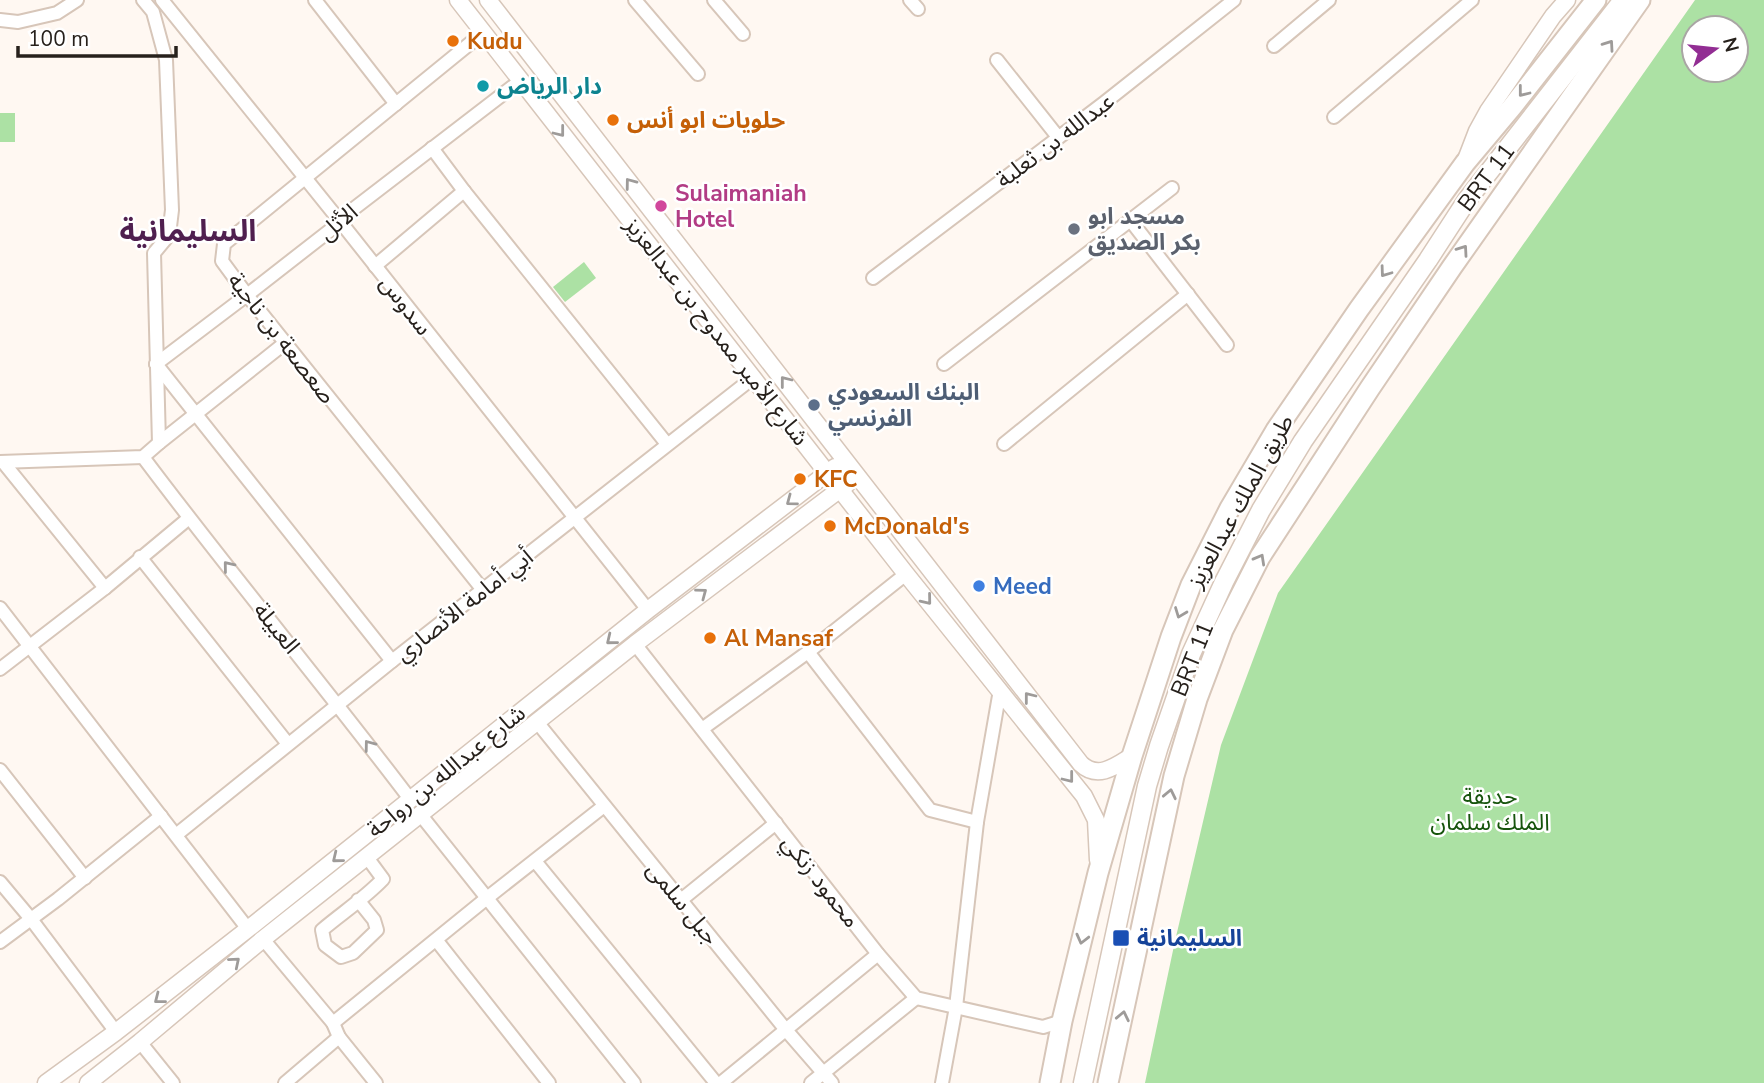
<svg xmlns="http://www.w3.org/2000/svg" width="1764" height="1083" font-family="'Nunito Sans','Noto Sans Arabic',sans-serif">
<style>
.green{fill:#ace1a4;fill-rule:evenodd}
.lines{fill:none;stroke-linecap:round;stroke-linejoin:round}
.minor-casing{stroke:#d7c6b9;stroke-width:16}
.tertiary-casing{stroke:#d7c6b9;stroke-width:19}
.secondary-casing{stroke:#d7c6b9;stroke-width:21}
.primary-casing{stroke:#d7c6b9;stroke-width:23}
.minor{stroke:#fff;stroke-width:12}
.tertiary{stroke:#fff;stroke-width:16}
.secondary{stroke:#fff;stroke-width:18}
.primary{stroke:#fff;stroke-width:19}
.oneway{stroke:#9e9b99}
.food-dot{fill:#e8710a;stroke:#fff;stroke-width:2.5}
.culture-dot{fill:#0f9aa8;stroke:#fff;stroke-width:2.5}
.hotel-dot{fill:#d1479c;stroke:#fff;stroke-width:2.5}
.worship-dot{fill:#6b7280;stroke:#fff;stroke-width:2.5}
.service-dot{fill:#5c6f8a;stroke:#fff;stroke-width:2.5}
.shop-dot{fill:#3f7fe0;stroke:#fff;stroke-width:2.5}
.transit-dot{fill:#1a4fb4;stroke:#fff;stroke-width:2.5}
.labels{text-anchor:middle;stroke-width:5;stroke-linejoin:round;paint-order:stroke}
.food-label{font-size:23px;font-weight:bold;fill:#c56008;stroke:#fff;text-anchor:start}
.culture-label{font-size:23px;font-weight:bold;fill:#0d838f;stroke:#fff;text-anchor:start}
.street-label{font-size:23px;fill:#27211c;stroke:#fff}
.hotel-label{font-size:23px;font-weight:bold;fill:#b23c85;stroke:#fff;text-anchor:start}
.worship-label{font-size:23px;font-weight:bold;fill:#5b616d;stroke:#fff;text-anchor:start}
.service-label{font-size:23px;font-weight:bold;fill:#4e5e75;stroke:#fff;text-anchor:start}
.shop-label{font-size:23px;font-weight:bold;fill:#366cbe;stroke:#fff;text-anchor:start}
.park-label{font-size:23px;fill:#16540c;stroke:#fff}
.transit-label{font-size:23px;font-weight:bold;fill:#164399;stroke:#fff;text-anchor:start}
.district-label{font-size:30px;font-weight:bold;fill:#4f1f4f;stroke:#fff}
</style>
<rect width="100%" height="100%" fill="#fff8f2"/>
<g class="green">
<path d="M1695,0h69v1083h-619l30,-142 46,-196 57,-152zM1694,28h42v42h-42z"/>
<rect x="0" y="113" width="15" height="29"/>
<path d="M584,262l12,16 -31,24 -12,-15z"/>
</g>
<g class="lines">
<defs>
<g id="minor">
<path d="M143,0l10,12 13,48 6,150 -3,25 -15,18 5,190"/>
<path d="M162,0l177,220 309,390"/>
<path d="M315,0l81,104"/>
<path d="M635,0l63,74"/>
<path d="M714,0l29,34"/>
<path d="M910,0l8,9"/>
<path d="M0,20l18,2 39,-9 20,-13"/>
<path d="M1274,46l55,-46"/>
<path d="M997,60l61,77"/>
<path d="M1334,117l138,-117"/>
<path d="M432,148l32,43 203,253"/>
<path d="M1131,221l96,124"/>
<path d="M375,266l89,-75"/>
<path d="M873,278l231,-175 130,-103"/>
<path d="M156,364l91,-69 86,-67 6,-8 181,-139"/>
<path d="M156,364l236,297"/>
<path d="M944,364l228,-176"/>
<path d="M1004,444l184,-150"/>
<path d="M143,457c87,116 180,227 267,342"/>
<path d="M0,462l143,-5 16,-14 126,-100"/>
<path d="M3,462l102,126"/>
<path d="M140,557l148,187"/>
<path d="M483,590l-236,-295 -25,-34 2,-17 260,-212"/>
<path d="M0,608l248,321"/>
<path d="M635,644l243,310 38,44 127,29 19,-6"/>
<path d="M808,652l122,158 47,12"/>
<path d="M0,669l105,-81 84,-70"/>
<path d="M537,722l249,308 46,53"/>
<path d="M702,729l106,-77 98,-78"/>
<path d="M0,770l85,108"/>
<path d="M420,814l214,269"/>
<path d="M176,835l216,-174 362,-284"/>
<path d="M535,861l181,222"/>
<path d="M0,882l31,37 85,113"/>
<path d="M358,900l16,20 3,10 -24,23 -12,4 -16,-12 -3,-15c20,-17 43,-32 61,-51l-17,-23"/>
<path d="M681,900l95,-77"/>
<path d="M263,939l70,84 6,14 37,46"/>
<path d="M437,941l112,142"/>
<path d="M0,942l58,-43 103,-83"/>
<path d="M333,1023l154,-125 117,-92"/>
<path d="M140,1042l33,41"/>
<path d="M285,1083l54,-46"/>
<path d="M721,1083l157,-129"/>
<path d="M811,1083l105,-85"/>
<path d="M942,1083l14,-76 21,-185 23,-132"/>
</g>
<g id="tertiary">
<path d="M458,0l448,574 178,222 12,24 2,40"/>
<path d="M488,0l593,764c17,16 35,2 51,-8"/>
<path d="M1467,157l10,-26 11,-20 65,-95 14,-16"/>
<path d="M46,1083l70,-51 132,-103 400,-319 187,-143"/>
<path d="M88,1083l52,-41 123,-103 372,-295 212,-160"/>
</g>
<path id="secondary" d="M1083,1083l64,-297 12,-40 32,-92 33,-72 37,-72 42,-69 125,-181 39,-60 156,-200"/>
<g id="primary">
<path d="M1050,1083l12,-62 36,-148 34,-117 39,-119 20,-52 39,-77 46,-78 83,-121 106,-146 47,-56 84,-107"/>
<path d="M1108,1083l66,-307 23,-77 26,-69 37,-73 110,-169 82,-121 188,-267"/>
</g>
</defs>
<use href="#minor" class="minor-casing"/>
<use href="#tertiary" class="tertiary-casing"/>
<use href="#secondary" class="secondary-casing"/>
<use href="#primary" class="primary-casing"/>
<use href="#minor" class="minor"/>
<use href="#tertiary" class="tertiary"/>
<use href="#secondary" class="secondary"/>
<use href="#primary" class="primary"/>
</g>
<defs><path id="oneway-chevron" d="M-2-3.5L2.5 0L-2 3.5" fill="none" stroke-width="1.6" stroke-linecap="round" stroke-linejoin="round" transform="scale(1.75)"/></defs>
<g class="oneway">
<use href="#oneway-chevron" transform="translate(1609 45) rotate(-55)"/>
<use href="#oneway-chevron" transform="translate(1523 92) rotate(128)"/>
<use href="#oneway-chevron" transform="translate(560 132) rotate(52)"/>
<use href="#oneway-chevron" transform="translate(630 183) rotate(-127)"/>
<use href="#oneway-chevron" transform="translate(1463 250) rotate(-55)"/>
<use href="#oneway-chevron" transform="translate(1385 272) rotate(126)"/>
<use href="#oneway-chevron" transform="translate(785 381) rotate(-128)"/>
<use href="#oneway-chevron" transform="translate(791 501) rotate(143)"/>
<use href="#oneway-chevron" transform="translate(1260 559) rotate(-61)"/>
<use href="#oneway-chevron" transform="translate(228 566) rotate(-129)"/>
<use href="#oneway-chevron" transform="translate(702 593) rotate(-37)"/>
<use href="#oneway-chevron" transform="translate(927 600) rotate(51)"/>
<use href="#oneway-chevron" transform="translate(1180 613) rotate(111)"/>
<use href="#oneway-chevron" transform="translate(611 640) rotate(141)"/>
<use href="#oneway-chevron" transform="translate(1029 697) rotate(-128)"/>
<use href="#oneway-chevron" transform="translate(369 745) rotate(-127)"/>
<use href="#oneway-chevron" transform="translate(1069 778) rotate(52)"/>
<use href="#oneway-chevron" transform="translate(1170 794) rotate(-78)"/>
<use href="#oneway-chevron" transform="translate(337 858) rotate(141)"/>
<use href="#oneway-chevron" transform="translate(1082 939) rotate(104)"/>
<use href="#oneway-chevron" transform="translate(235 962) rotate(-40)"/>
<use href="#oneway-chevron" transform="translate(159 999) rotate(142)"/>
<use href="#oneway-chevron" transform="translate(1123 1016) rotate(-78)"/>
</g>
<g class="food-dot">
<circle cx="453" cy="41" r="7"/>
<circle cx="613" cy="120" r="7"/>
<circle cx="800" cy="479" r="7"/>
<circle cx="830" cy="526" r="7"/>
<circle cx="710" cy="638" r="7"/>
</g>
<circle class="culture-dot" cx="483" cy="86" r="7"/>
<circle class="hotel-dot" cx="661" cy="206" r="7"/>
<circle class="worship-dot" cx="1074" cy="229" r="7"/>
<circle class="service-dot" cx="814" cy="405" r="7"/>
<circle class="shop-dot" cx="979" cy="586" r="7"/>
<rect class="transit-dot" x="1112" y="929" width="18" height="18" rx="3.5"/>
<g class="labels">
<g class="food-label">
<text x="467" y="49">Kudu</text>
<text x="627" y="128">حلويات ابو أنس</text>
<text x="814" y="487">KFC</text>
<text x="844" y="534">McDonald's</text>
<text x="724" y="646">Al Mansaf</text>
</g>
<g class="culture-label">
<text x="497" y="94">دار الرياض</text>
</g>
<g class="street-label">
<text transform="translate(1055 140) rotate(-37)" y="8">عبدالله بن ثعلبة</text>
<text transform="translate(1486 177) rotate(-53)" y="8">BRT 11</text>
<text transform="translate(338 222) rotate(-40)" y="8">الأثل</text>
<text transform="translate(406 305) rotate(52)" y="8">سدوس</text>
<text transform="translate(717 331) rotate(52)" y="8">شارع الأمير ممدوح بن عبدالعزيز</text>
<text transform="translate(282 338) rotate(52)" y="8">صعصعة بن ناجية</text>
<text transform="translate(1240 501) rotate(-61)" y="8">طريق الملك عبدالعزيز</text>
<text transform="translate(464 605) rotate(-38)" y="8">أبي أمامة الأنصاري</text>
<text transform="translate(277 628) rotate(51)" y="8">العبيلة</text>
<text transform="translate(1192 659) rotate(-68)" y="8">BRT 11</text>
<text transform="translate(446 771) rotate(-39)" y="8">شارع عبدالله بن رواحة</text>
<text transform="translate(821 881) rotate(52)" y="8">محمود زنكي</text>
<text transform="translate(683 903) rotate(51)" y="8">جبل سلمى</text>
</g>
<g class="hotel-label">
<text x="675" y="201">Sulaimaniah<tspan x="675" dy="26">Hotel</tspan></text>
</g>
<g class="worship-label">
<text x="1088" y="224">مسجد ابو<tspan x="1088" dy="26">بكر الصديق</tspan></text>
</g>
<g class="service-label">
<text x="828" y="400">البنك السعودي<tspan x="828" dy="26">الفرنسي</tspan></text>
</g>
<g class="shop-label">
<text x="993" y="594">Meed</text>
</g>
<g class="park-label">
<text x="1490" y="804">حديقة<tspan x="1490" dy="26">الملك سلمان</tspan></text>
</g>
<g class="transit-label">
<text x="1137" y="946">السليمانية</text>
</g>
<g class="district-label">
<text x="188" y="241">السليمانية</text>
</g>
</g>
<g transform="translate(1715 49) rotate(75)"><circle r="33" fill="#ffffff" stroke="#a9a6a4" stroke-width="2"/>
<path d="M0-5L12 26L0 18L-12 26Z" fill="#922d93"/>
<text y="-10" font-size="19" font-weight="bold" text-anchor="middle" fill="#27211c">N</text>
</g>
<path d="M18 46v10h158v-10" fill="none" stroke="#27211c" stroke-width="3.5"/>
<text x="28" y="46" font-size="21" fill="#27211c" stroke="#ffffff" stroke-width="5" paint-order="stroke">100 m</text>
</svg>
